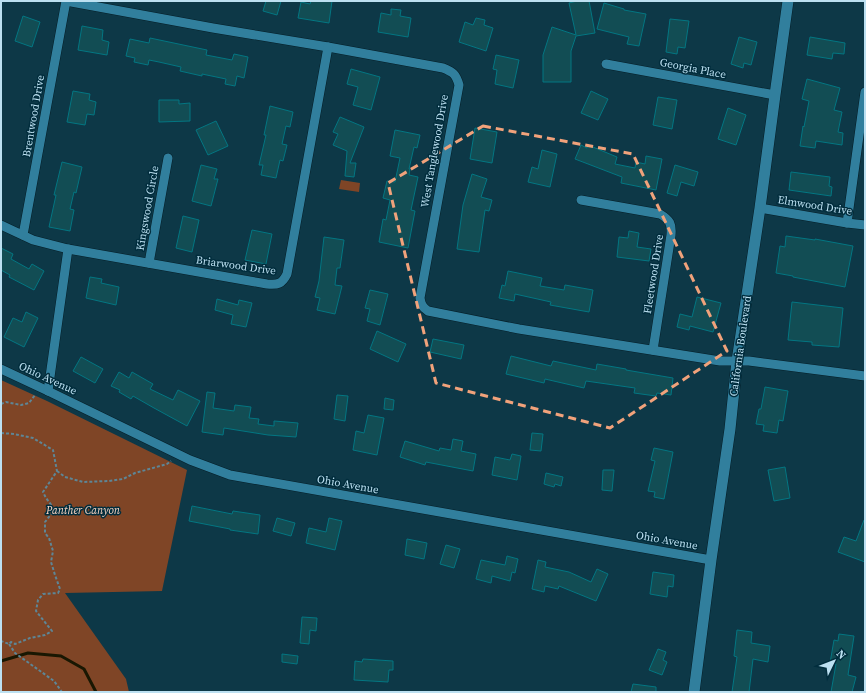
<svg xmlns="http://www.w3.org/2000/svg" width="866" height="693" font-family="'Source Serif 4',serif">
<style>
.green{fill:#7f4526}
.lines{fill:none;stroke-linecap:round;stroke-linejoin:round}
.stream{stroke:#191702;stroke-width:3}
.building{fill:#124d54;stroke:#037682}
.minor-casing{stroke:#051e27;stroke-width:10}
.tertiary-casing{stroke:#051e27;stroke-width:12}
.path{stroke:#5e8696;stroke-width:2;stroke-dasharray:3 2;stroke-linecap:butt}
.minor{stroke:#317f9d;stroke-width:9}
.tertiary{stroke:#317f9d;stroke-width:11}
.marked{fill:none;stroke:#f1a27b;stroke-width:3;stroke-dasharray:8 5;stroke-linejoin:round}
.labels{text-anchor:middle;stroke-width:3;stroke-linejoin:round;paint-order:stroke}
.street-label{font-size:11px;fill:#bce0f1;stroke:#012d3d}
.park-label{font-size:11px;font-style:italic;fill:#fbd4c1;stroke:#012d3d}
</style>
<rect width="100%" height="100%" fill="#0d3847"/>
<g class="green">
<path d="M341,180l19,3 -1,9 -20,-3z"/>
<path d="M1,380l46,21 140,69 -25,121 -97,2 61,86 3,13h-128z"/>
</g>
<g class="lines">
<path class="stream" d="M1,661l27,-8 33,3 23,13 12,23"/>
</g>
<g class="building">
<path d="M266,1h15l-4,14 -14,-4z"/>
<path d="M311,1h21l-3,22 -31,-5 3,-16 9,2z"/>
<path d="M577,1h12l6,32 -19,3 -5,15v31h-28v-27l9,-28 24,8 -7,-32z"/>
<path d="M604,3l20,6v1l22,4 -7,32 -12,-2 2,-7 -32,-8z"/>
<path d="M391,9l10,1 -1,6 11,2 -3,19 -30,-5 3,-19 10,2z"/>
<path d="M23,16l17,6 -8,25 -17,-6z"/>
<path d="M476,18l9,2 -1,5 9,3 -7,23 -27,-9 6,-20 8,3z"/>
<path d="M670,19l19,2 -4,27 -7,-1 -1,7 -11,-2z"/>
<path d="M82,26l21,4 -1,10 7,2 -2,13 -29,-5z"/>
<path d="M739,37l18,5 -6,23 -7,-2 -1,5 -12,-4z"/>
<path d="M810,37l35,6 -1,11 -11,-1 -1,6 -25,-4z"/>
<path d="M150,38l57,12 -1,5 26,5 2,-6 14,3 -4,21 -7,-2 -2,10 -10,-2 1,-5 -24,-5v2l-22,-5 1,-4 -22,-5 -10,-2 -1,5 -14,-3 1,-4 -9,-2 4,-17 19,4z"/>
<path d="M496,55l23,5 -6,28 -18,-4 2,-14 -4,-1z"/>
<path d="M351,69l29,8 -9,33 -18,-5 5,-18 -11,-3z"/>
<path d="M807,79l33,9 -6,22 8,2 -4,20 5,1 -1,12 -26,-4 -1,7 -15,-2 3,-20 1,1 5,-26 -7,-2z"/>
<path d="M73,91l17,3 -1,6 7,2 -2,13 -7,-1 -2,11 -18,-3z"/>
<path d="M591,91l17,8 -10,21 -17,-7z"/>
<path d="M658,97l19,3 -5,29 -19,-4z"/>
<path d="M159,100h20v4l11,-1v18l-31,1z"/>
<path d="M270,106l23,6 -3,15 -4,-1 -4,18 5,1 -4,16 -3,-1 -4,18 -15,-3 2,-10h-4l7,-30h-2z"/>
<path d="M728,108l18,7 -10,30 -18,-6z"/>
<path d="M340,117l24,10 -14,36h6l-2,14 -9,-1 2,-25 -14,-6 5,-11 -5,-2z"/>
<path d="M216,121l12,25 -20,9 -12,-25z"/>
<path d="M475,128l22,4 -5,31 -22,-4z"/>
<path d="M395,130l25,5 -3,13 -3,-1 -5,22h1l-1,6 9,2 -7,33 4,1 -7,37 -29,-6 4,-23 3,1 4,-20 -7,-2 4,-17 8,1 5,-24 -10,-2z"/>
<path d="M581,145l6,3 1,-3 29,12 -2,7 20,4 1,-6 9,2 1,-8 16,3 -6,31 -35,-7 1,-6 -47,-18z"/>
<path d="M542,150l15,4 -7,33 -22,-5 4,-15 6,2z"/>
<path d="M62,162l20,5 -6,26 -2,-1 -4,17 4,1 -4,21 -21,-4 7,-32h-2z"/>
<path d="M201,165l16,4 -3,10h4l-7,27 -19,-5z"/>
<path d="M675,165l23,7 -4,14 -13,-4 -4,14 -10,-3z"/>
<path d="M791,172l39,5 -1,9 3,1 -1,9 -42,-6z"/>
<path d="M472,174l15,5 -6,18 11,3 -3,11 -4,-1 -6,42 -22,-3 6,-44z"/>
<path d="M183,216l16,4 -7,32 -16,-4z"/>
<path d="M252,230l20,4 -6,30 -21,-4z"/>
<path d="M629,231l10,2 -2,14 14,2 -2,12 -32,-4 2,-20 9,1z"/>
<path d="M786,236l29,4v-1l38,7 -8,41 -52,-10v-1l-17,-3 4,-27 5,1z"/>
<path d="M324,237l20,3 -4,28h-3l-2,17 7,1 -7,28 -18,-4 3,-12 -5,-1 4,-16z"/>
<path d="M1,248l12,6 -2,5 18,10 3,-5 12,7 -10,19 -25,-13 1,-2 -9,-5z"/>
<path d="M508,271l34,7 -2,8 24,4 1,-5 28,5 -4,22 -39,-7 1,-3 -36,-8 -1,7 -15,-3 3,-13 3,1z"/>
<path d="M90,277l12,2 -1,4 18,4 -3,18 -30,-7z"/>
<path d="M370,290l18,4 -8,31 -13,-4 3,-12 -5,-1z"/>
<path d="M697,297l24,6 -8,29 -23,-6 -1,4 -12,-3 3,-13 12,3z"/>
<path d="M217,299l21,6 1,-5 13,3 -6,24 -15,-3 2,-9 -18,-5z"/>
<path d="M792,302l51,6 -4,39 -27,-2v-3l-24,-2z"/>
<path d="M26,312l12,6 -14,29 -20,-10 9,-19 9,4z"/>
<path d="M377,331l29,13 -8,18 -28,-13z"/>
<path d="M433,339l31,6 -3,14 -31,-7z"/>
<path d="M511,356l40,10 2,-5 43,9 1,-6 29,5v1l47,8 -2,17 -14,-2 -1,3 -22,-3 1,-5 -49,-7 -2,7 -39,-9 -1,4 -38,-9z"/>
<path d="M81,357l22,12 -8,14 -22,-12z"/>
<path d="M119,372l10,6 3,-6 21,12 -3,5 23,11 5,-10 22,11 -13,25 -33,-18 -21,-12 -2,3 -12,-7 1,-2 -9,-4z"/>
<path d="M765,387l23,4 -5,30 -4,-1 -2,13 -14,-2 1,-6 -8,-1 3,-15h2z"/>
<path d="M207,392l8,1 -2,15 21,3 1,-6 16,2 -2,11 10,1 -1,5 16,2v-5l24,2 -2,14 -28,-2 -44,-7 -1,7 -21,-3z"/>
<path d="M337,395l11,1 -3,25 -11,-2z"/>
<path d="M385,398l9,2 -1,10 -9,-1z"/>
<path d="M368,415l16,3 -7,37 -24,-5 3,-19 8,2z"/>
<path d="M532,433l11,1 -2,17 -11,-1z"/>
<path d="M453,439l10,2 -2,10 15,3 -3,17 -47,-9 -1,3 -25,-8 5,-16 34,10 1,-3 11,2z"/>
<path d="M654,448l19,4 -9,47 -10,-2 1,-5 -7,-1 7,-30 -4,-1z"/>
<path d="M512,454l9,2 -4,24 -25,-5 3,-18 15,3z"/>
<path d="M785,467l5,31 -16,3 -6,-31z"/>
<path d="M603,470h11l-2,21 -10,-1z"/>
<path d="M546,473l17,4 -2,9 -6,-2 -1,3 -10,-3z"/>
<path d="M192,506l40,8 1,-3 27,4 -2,19 -28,-4v-1l-41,-8z"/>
<path d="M277,518l18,5 -4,13 -18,-5z"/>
<path d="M329,518l13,3 -7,29 -29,-7 3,-15 17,4z"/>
<path d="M864,520h1v42l-27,-10 6,-15 12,4z"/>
<path d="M407,539l20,4 -3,16 -19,-4z"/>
<path d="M446,545l14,4 -6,19 -14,-4z"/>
<path d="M507,556l11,3 -3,14 -3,-1 -2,9 -18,-5 -1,7 -15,-4 5,-19 24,5z"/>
<path d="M538,560l8,2 -1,5 24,5 22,10 6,-13 11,5 -12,27 -37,-15 -1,3 -13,-3 -1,6 -12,-3z"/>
<path d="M653,572l21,3 -1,12 -5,-1 -1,11 -17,-3z"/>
<path d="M302,617l15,1 -1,13 -6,-1 -1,14 -9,-1z"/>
<path d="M737,630l15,2 -1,11 19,3 -2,16 -15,-3 -4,33h-17l5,-35 -3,-1z"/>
<path d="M839,634l15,2 -6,39 8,2 -4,15h-21l5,-28 -6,-1 4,-23 4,1z"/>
<path d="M658,649l8,3 -3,8 4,2 -5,13 -13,-5z"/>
<path d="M282,654l16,2 -1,8 -15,-2z"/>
<path d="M363,659l30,2v9h-4l-1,12 -34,-2 1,-19 7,1z"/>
<path d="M633,684l23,3v5h-25z"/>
</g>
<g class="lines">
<defs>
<g id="minor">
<path d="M66,1l147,27 115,19 115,21c10,4 13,6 16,17l-39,213c1,6 2,9 8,13l91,18 201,32h29l116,15"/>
<path d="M606,64l169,31"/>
<path d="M581,200l79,14c10,6 12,10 11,21l-18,115"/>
<path d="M760,208l87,15 18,2"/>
<path d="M847,223l18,-131"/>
<path d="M1,225l32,15 35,9 199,35c11,1 15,0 20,-10l41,-227"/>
<path d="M23,235l43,-234"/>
<path d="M149,263l19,-105"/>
<path d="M1,369l47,22 142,69 40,15 481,85"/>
<path d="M48,391l20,-142"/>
</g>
<path id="tertiary" d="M694,692l17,-132 19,-131 7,-68 23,-153 15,-113 13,-94"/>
</defs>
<use href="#minor" class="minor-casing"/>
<use href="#tertiary" class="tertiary-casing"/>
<g class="path">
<path d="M1,404l5,-2 15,3 8,-2 6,-8"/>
<path d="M1,433l13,1 19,4 20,12 4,21 -14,21 3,6 6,8v7l-7,9v11l4,5 4,13 -2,11 4,13 5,14 -2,4 -15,1 -5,6 -2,11 16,20 -7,4 -15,3 -15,6 -4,-2 -2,2 -8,-3"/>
<path d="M57,471l8,6 18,5 26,-1 14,-2 12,-6 32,-9 4,-3"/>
<path d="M9,644l6,9 39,28 8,11"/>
</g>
<use href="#minor" class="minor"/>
<use href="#tertiary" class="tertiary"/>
</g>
<path class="marked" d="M483,126l150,28 94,197 -117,77 -174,-45 -48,-200z"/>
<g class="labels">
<g class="street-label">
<text transform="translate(693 68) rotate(11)" y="4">Georgia Place</text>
<text transform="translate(33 116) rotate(-80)" y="4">Brentwood Drive</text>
<text transform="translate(434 151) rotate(-80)" y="4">West Tanglewood Drive</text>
<text transform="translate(815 205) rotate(9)" y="4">Elmwood Drive</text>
<text transform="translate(147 208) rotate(-80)" y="4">Kingswood Circle</text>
<text transform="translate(236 265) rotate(8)" y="4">Briarwood Drive</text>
<text transform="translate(653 274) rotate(-81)" y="4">Fleetwood Drive</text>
<text transform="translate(740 346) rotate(-82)" y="4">California Boulevard</text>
<text transform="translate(48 378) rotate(25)" y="4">Ohio Avenue</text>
<text transform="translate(348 484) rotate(10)" y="4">Ohio Avenue</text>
<text transform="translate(667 540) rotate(10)" y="4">Ohio Avenue</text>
</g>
<g class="park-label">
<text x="83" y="514">Panther Canyon</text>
</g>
</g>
<rect width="866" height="693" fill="none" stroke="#bce0f1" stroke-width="4"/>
<g transform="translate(834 661) rotate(47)" stroke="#012d3d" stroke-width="3" paint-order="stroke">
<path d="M0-3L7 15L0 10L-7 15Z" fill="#bce0f1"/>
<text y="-6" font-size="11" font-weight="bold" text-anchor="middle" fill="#bce0f1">N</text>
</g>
</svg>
